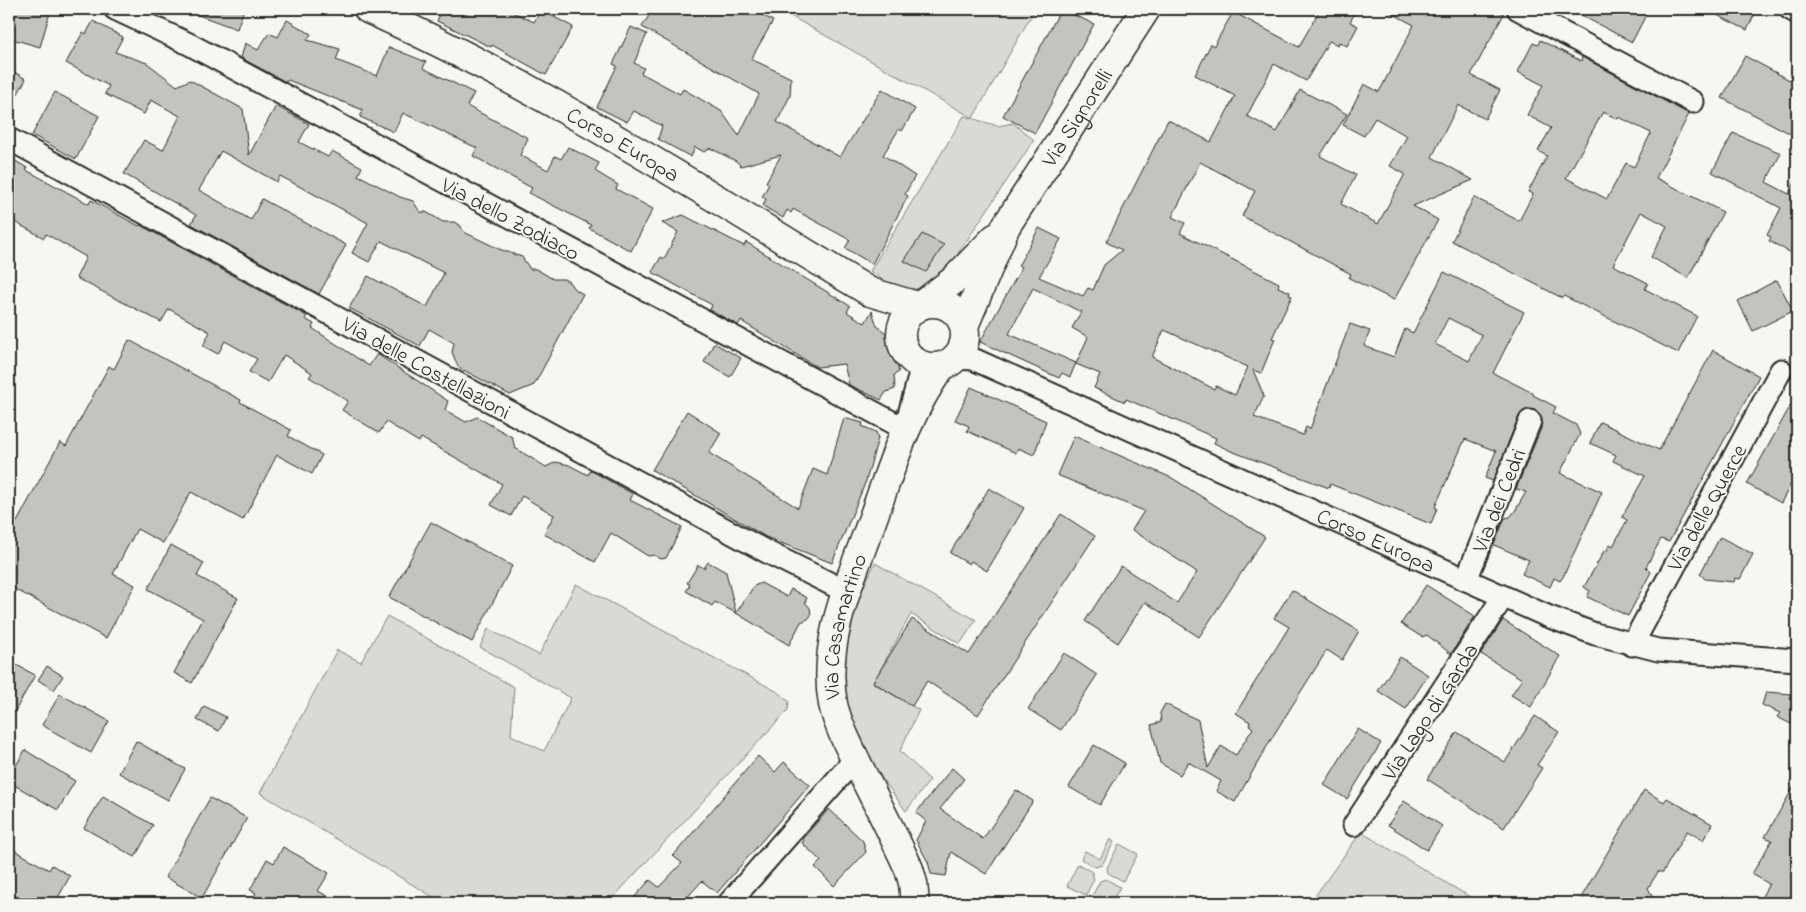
<svg xmlns="http://www.w3.org/2000/svg" width="1806" height="912" font-family="'Indie Flower',sans-serif">
<style>
.green{fill:#d9d9d5;stroke:#828280}
.building{fill:#c3c3c0;stroke:#2b2b2b;fill-rule:evenodd}
.lines{fill:none;stroke-linecap:round;stroke-linejoin:round}
.street-casing{stroke:#2b2b2b;stroke-width:25}
.secondary-casing{stroke:#2b2b2b;stroke-width:31}
.primary-casing{stroke:#2b2b2b;stroke-width:31}
.street{stroke:#f6f6f2;stroke-width:21}
.secondary{stroke:#f6f6f2;stroke-width:28}
.primary{stroke:#f6f6f2;stroke-width:28}
.labels{text-anchor:middle;stroke-width:4;stroke-linejoin:round;paint-order:stroke}
.street-label{font-size:22px;fill:#2b2b2b;stroke:#f6f6f2}
</style>
<rect width="100%" height="100%" fill="#f6f6f2"/>
<filter id="ink" filterUnits="userSpaceOnUse"><feTurbulence type="fractalNoise" baseFrequency=".02" numOctaves="2"/><feDisplacementMap in="SourceGraphic" scale="10" xChannelSelector="R" yChannelSelector="G"/><feConvolveMatrix kernelMatrix="1 2 1 2 8 2 1 2 1" color-interpolation-filters="sRGB"/></filter>
<g filter="url(#ink)">
<g class="green">
<path d="M778,9h257l-62,109z"/>
<path d="M964,116l34,10 15,-3 21,17 -89,133 -27,16 -24,-1 -24,-17z"/>
<path d="M875,563l101,57 -16,24 -49,-30 -38,69 46,27 -19,41 30,29 -24,31 -33,-45 -28,-63v-54l10,-45z"/>
<path d="M576,584l200,107 13,10 -1,9 -180,193h-165l-183,-110 77,-143 24,12 26,-46 127,71 -3,48 33,16 27,-53 -91,-51 8,-18 51,26z"/>
<path d="M1361,832l114,68 -1,3h-164z"/>
<path d="M1110,839l4,3 -12,23 -7,2 -14,-8 4,-8 15,8z"/>
<path d="M1119,844l19,10 -15,27 -15,-8 -1,-5z"/>
<path d="M1078,864l14,8 2,7 -8,16 -19,-9z"/>
<path d="M1106,879l14,8 -9,16h-11l-9,-5 9,-17z"/>
</g>
<g class="building">
<path d="M9,9h42l-11,38 -31,-9z"/>
<path d="M188,9h56l-7,20 -50,-18z"/>
<path d="M442,9h64l28,13 7,-12 32,17 -27,48 -54,-30 -1,2 -54,-26z"/>
<path d="M653,9h98l22,12 -22,38 40,19 -1,18 -13,26 63,35 42,-68 33,20 -13,22 -3,-2 -16,26 32,21 -10,18 3,2 -36,68 -27,-16 5,-8 -57,-31 -2,4 -4,-3 -4,8 -20,-12 3,-7 -4,-2 7,-13 -3,-2 15,-27 -40,11 -5,-5 -26,-13 -6,4 -9,-5 -4,10 -33,-18 4,-13 -28,-15 -7,11 -30,-15 20,-41 -4,-2 18,-37 16,7 -13,29 10,5 -3,5 39,21 3,-5 38,22 18,25 20,-42 -117,-67z"/>
<path d="M1061,9l33,15 -59,109 -32,-17z"/>
<path d="M1320,9h37l-7,13 8,4 -11,20 -8,-4 -1,3 -9,-4 -23,40 -32,-17 -27,52 30,16 23,-42 47,24 -27,42 36,19 -15,29 37,20 27,-50 -15,-8 17,-30 -32,-18 -11,18 -21,-11 21,-41 15,8 35,-67 -30,-16h111l9,5 -33,61 29,15 -15,29 -27,-14 -26,52 41,23 -60,26 25,14 -44,80 -45,-22 2,-4 -109,-58 13,-25 -55,-29 -28,55 13,6 -5,10 99,50 -1,4 12,5 -1,3 3,1 -20,42 3,1 -14,34 -8,-3 11,26 -10,21 49,18 3,-8 4,2 40,-105 20,7 -6,15 30,11 11,-28 8,4 31,-61 80,40 -31,61 40,20v2l23,12 -3,6 23,12 4,9 -20,39 42,19 -39,85 -3,4 -6,-3 -4,9 -28,-13 7,-14 -35,-15 11,-27 5,-1 5,-6 11,-19 -10,-3 26,-63v-7l-7,-9 -7,-1 -9,7 -26,65 -8,-3 11,-27 -31,-12 -30,68 2,1 -6,16 -101,-40 -1,4 -98,-37 -17,-8 2,-5 -90,-39 -1,3 -31,-14 6,-14 -24,-10 12,-27 -16,-9 9,-16 -48,-24 -24,46 67,29 -6,14 -8,-4 -3,5 -79,-36 42,-75 -4,-1 21,-38 22,11 -22,38 44,19 5,-8 5,2 11,-25 18,-15 -16,-8 62,-122 43,22 24,-46 -40,-21 16,-31 3,2 19,-34 66,35zM1448,318l34,17 -13,26 -34,-17zM1164,330l84,37 -13,28 -19,-9 -2,3 -62,-32z"/>
<path d="M1569,9h80l-17,33z"/>
<path d="M1705,9h52l-10,21z"/>
<path d="M287,20l24,14 -4,6 33,9 -4,11 41,16 12,-29 37,15 -3,6 51,25 -7,13 61,32 -8,17 28,15 7,-14 6,3 7,-12 31,16 -4,8 23,14 -2,4 37,20 -22,42 -42,-23 2,-3 -62,-32 3,-5 -59,-32 4,-8 -74,-35 -9,19 -34,-15 3,-7 -75,-30 -2,2 -45,-24 4,-15 13,7 11,-17 9,4z"/>
<path d="M93,21l30,16 -8,15 32,11 30,23 13,-6 53,29 6,46 27,-49 33,18 -10,18 29,15 4,-6 30,16 -4,8 42,22 13,4 7,11h6l17,10h11l6,3 4,7 35,17 23,8 8,12h6l17,10h11l5,3 5,7 9,5 -49,91 -24,10 -52,-28 -6,-15 2,-9 -25,-14 -9,17 -71,-38 19,-32 59,31 17,-34 -63,-32 -12,21 -17,-9 16,-30 -88,-47 -3,6 -56,-31 -22,39 52,30 11,-21 84,46 -27,49 -128,-70 5,-9 -72,-41 20,-34 19,10 17,-34 -29,-16 -7,14 -39,-20 4,-8 -43,-23 17,-31 3,2z"/>
<path d="M1540,40l41,21 1,-4 107,57 -33,64 67,34 -35,66 -37,-21 16,-31 -26,-14 -28,53 35,18 -3,6 52,27 -19,37 -114,-57 -2,2 -110,-57 22,-44 45,24 14,-27 -5,-2 19,-36 -9,-5 13,-23 -24,-13 16,-30 -25,-13 15,-29 5,2zM1603,112l15,7 1,-2 32,16 -17,34 -8,-4 -19,36 -41,-21z"/>
<path d="M1745,56l52,28v39l-6,11 -69,-36z"/>
<path d="M9,69l17,10 -17,31z"/>
<path d="M55,92l44,24 -23,43 -44,-24z"/>
<path d="M1733,133l48,20 -15,29 23,12 8,-16v78l-28,-15 2,-4 -4,-2 14,-27 -69,-36z"/>
<path d="M9,157l18,11 -1,2 63,34 2,-4 48,26 1,-1 167,91 -2,3 9,5 -2,4 57,38 8,-12 71,47 -3,9 21,12 11,-5 35,20 3,11 31,19 10,-5 13,3 19,10 2,-5 43,24 -3,6 52,27 -16,31 -5,1 -7,-4 -6,1 -37,-23 -16,29 -51,-28 10,-19 -32,-19 -11,20 -20,-11 11,-21 -81,-46 -2,4 -33,-20 -7,11 -37,-23 6,-9 -39,-24 3,-4 -28,-18 -16,27 -19,-10 8,-13 -32,-18 -7,13 -15,-8 7,-14 -41,-23 -8,13 -85,-44 10,-21 -40,-23 -2,4 -35,-19z"/>
<path d="M683,215l61,31 2,-4 104,64 -3,6 18,11 7,-12 5,15 14,11 8,35 -5,3 1,14 -9,3 -5,8 -23,-11 -9,-4 -5,-21 -27,3 -76,-46 -3,4 -28,-15 2,-5 -60,-33 9,-15 3,2 14,-27 -16,-9z"/>
<path d="M922,234l22,11 -18,27 -22,-11z"/>
<path d="M1777,280l16,31 -40,20 -15,-30z"/>
<path d="M129,340l112,60 -1,2 51,28 -3,6 34,19 -10,19 -35,-19 -34,65 -52,-28 -28,51 -26,-14 -24,45 22,11 -29,53 -97,-52v-68l8,4 43,-80 6,4 43,-80 5,3z"/>
<path d="M714,343l27,15 -11,19 -26,-15z"/>
<path d="M1713,350l46,26 -90,166 -8,-3 -15,28 5,5 -23,44 -41,-19 3,-6 -6,-4 20,-36 2,1 4,-8 3,2 14,-26 -5,-3 23,-41 -32,-15 3,-6 -26,-12 10,-21 59,28z"/>
<path d="M971,387l75,34 -12,34 -16,-7 -2,5 -49,-22 2,-5 -14,-6z"/>
<path d="M1797,394v78l-16,31 -34,-19z"/>
<path d="M687,411l34,22 -12,20 89,55 15,-39 14,6 17,-57 19,5 -1,3 14,6 2,6 -12,43 -34,82 -66,-26 -114,-67z"/>
<path d="M1074,436l98,42 93,59 -66,100 -54,-35 -27,41 -33,-22 36,-55 56,37 20,-31 -65,-42 12,-19 -87,-36z"/>
<path d="M989,488l35,20 -37,63 -16,-10 -2,3 -19,-11z"/>
<path d="M1061,514l34,22 -117,179 -51,-34 -15,25 -39,-24 39,-63 57,35z"/>
<path d="M431,522l81,44 -40,76 -83,-45z"/>
<path d="M1720,537l33,17 -13,25 -5,-1 -1,4 -29,-3 -5,-5z"/>
<path d="M171,545l33,18 -7,13 41,22 -46,85 -18,-10 29,-54 -55,-30z"/>
<path d="M708,562l18,10 10,41 -21,-11 -3,4 -26,-15 4,-6 -3,-2 11,-18 6,3z"/>
<path d="M761,583l26,14 4,-8 16,9 -2,4 5,6 1,7 -3,4 -7,3 -12,23 -53,-32 18,-27z"/>
<path d="M1426,585l49,31 -24,38 -24,-19 -5,2 -21,-13z"/>
<path d="M1292,590l67,41 -17,29 -15,-10 -54,86 -38,66 -19,-11 5,-10 -33,-19 -8,13 -20,-12 -9,-38 10,-3 -1,-9 5,-9 33,16 10,48 13,-22 15,9 17,-27 -4,-3 1,-3 -14,-9 53,-86 -15,-9z"/>
<path d="M1503,620l57,36 -29,51 -20,-12 11,-16 -41,-25z"/>
<path d="M1064,653l33,22 -36,55 -33,-21z"/>
<path d="M1400,657l28,18 -22,34 -28,-18z"/>
<path d="M9,661l26,14 -26,47z"/>
<path d="M47,666l16,10 -9,14 -16,-10z"/>
<path d="M1797,686v41l-20,-10 3,-4 -18,-8 4,-13 26,2z"/>
<path d="M60,694l49,27 -18,32 -49,-28z"/>
<path d="M204,706l22,11 -7,14 -22,-11z"/>
<path d="M1535,716l24,16 -22,33 5,3 -38,60 -77,-49 30,-47 48,30z"/>
<path d="M1358,729l23,14 -34,56 -23,-14z"/>
<path d="M136,741l49,28 -17,31 -49,-27z"/>
<path d="M1094,745l31,18 -25,42 -31,-18z"/>
<path d="M25,750l50,31 -17,29 -49,-28v-4z"/>
<path d="M758,756l17,16 9,-10 26,23 -93,108 -15,-12 -20,22h-53l21,-23 9,7 23,-24 -9,-7z"/>
<path d="M952,768l12,11 -24,30 43,30 33,-49 17,11 -47,73 -35,-22 -5,24 -15,-2 -3,-12 -12,-22 10,-19 -10,-8z"/>
<path d="M1797,781v112l-5,10h-34l11,-19 -17,-10 20,-34 -7,-3z"/>
<path d="M1644,790l20,12 3,-4 45,26 -9,16 -16,-9 -24,41h-5l-10,16 8,15h-78z"/>
<path d="M103,796l50,29 -18,32 -51,-29z"/>
<path d="M210,798l37,20 -45,80 -37,-21z"/>
<path d="M1404,801l38,25 -15,24 -39,-25z"/>
<path d="M829,809l34,32 3,11 -32,34 -19,-19 6,-6 -19,-18 2,-3 -2,-1z"/>
<path d="M9,847l40,23 3,-5 18,11 -15,27h-30l-16,-9z"/>
<path d="M283,847l46,26 -11,18 22,12h-89l5,-10 -6,-3 17,-31 7,4z"/>
</g>
<g class="lines">
<defs>
<g id="street">
<path d="M115,9l74,35 716,385 17,-63"/>
<path d="M1518,9l175,93"/>
<path d="M1790,9l7,4"/>
<path d="M9,139l758,413 80,40"/>
<path id="s1" d="M956,358l17,1 574,257 48,18 63,16 139,10"/>
<path d="M1466,580l64,-159"/>
<path d="M1632,645l149,-275"/>
<path d="M1354,825l149,-228"/>
<path d="M729,903l126,-144"/>
</g>
<g id="secondary">
<path d="M924,303l30,-23 41,-42"/>
<path id="s2" d="M964,326l42,-100 140,-217"/>
</g>
<g id="primary">
<path id="s3" d="M368,9c176,79 337,184 502,283l47,14"/>
<circle cx="933" cy="335" r="32"/>
<path id="s4" d="M915,903l-2,-20 -4,-14c-15,-33 -32,-66 -48,-98 -10,-21 -23,-44 -28,-67 -12,-63 19,-128 40,-186 19,-53 35,-106 68,-151"/>
</g>
</defs>
<use href="#street" class="street-casing"/>
<use href="#secondary" class="secondary-casing"/>
<use href="#primary" class="primary-casing"/>
<use href="#street" class="street"/>
<use href="#secondary" class="secondary"/>
<use href="#primary" class="primary"/>
</g>
</g>
<g class="labels">
<g class="street-label">
<text dy="8" stroke="none"><textPath href="#s2" startOffset="238">Via Signorelli</textPath></text>
<text dy="8" stroke="none"><textPath href="#s3" startOffset="289">Corso Europa</textPath></text>
<text transform="translate(511 218) rotate(28)" y="8">Via dello Zodiaco</text>
<text transform="translate(427 367) rotate(29)" y="8">Via delle Costellazioni</text>
<text transform="translate(1498 500) rotate(-68)" y="8">Via dei Cedri</text>
<text transform="translate(1706 507) rotate(-61)" y="8">Via delle Querce</text>
<text dy="8" stroke="none"><textPath href="#s1" startOffset="459">Corso Europa</textPath></text>
<text dy="8" stroke="none"><textPath href="#s4" startOffset="296">Via Casamartino</textPath></text>
<text transform="translate(1429 711) rotate(-57)" y="8">Via Lago di Garda</text>
</g>
</g>
<rect width="1806" height="912" fill="none" stroke="#f6f6f2" stroke-width="30"/>
<rect x="15" y="15" width="1776" height="882" fill="none" stroke="#2b2b2b" stroke-width="2" filter="url(#ink)"/>
</svg>
